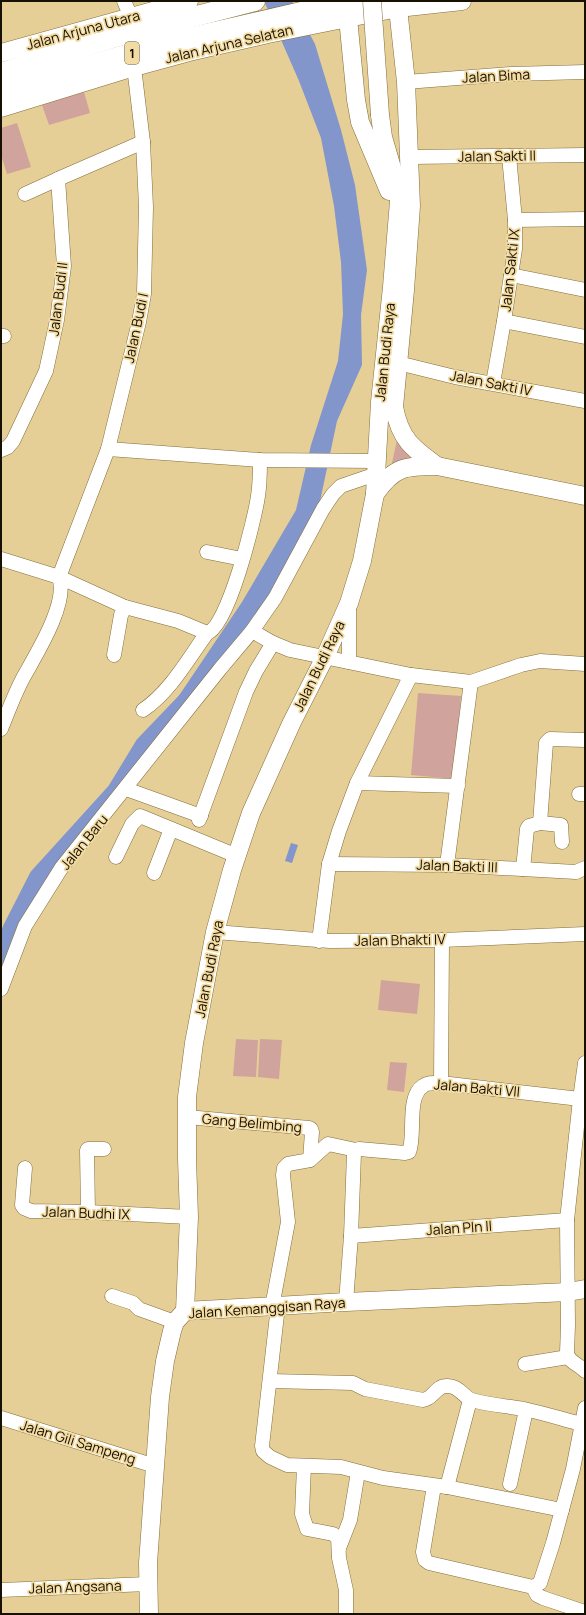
<svg xmlns="http://www.w3.org/2000/svg" width="586" height="1615" font-family="Manrope,sans-serif">
<style>
.green{fill:#d0a39c}
.water{fill:#8296cb}
.lines{fill:none;stroke-linecap:round;stroke-linejoin:round}
.river{stroke:#8296cb;stroke-width:18}
.minor-casing{stroke:#836e38;stroke-width:15}
.major-casing{stroke:#836e38;stroke-width:19}
.highway-casing{stroke:#836e38;stroke-width:21}
.minor{stroke:#fff;stroke-width:14}
.major{stroke:#fff;stroke-width:18}
.highway{stroke:#fff;stroke-width:20}
.major-bridge-casing{stroke:#836e38;stroke-width:19;stroke-linecap:butt}
.major-bridge{stroke:#fff;stroke-width:18}
.labels{text-anchor:middle;stroke-width:3.5;stroke-linejoin:round;paint-order:stroke}
.shield{fill:#f3dca4;stroke:#594c31;stroke-width:1}
.shield-label{font-size:13px;font-weight:bold;fill:#170f00}
.street-label{font-size:14px;fill:#170f00;stroke:#f3dca4}
</style>
<rect width="100%" height="100%" fill="#e6cf97"/>
<g class="green">
<path d="M84,92l6,21 -41,12 -7,-20z"/>
<path d="M17,123l14,44 -24,7 -6,-19v-27z"/>
<path d="M400,426l23,33 -33,13z"/>
<path d="M418,693l43,3 -7,83 -43,-4z"/>
<path d="M381,980l39,4 -3,30 -39,-4z"/>
<path d="M236,1039l22,1 -2,37 -23,-1z"/>
<path d="M260,1039l22,1 -3,39 -21,-2z"/>
<path d="M390,1062l17,1 -3,29 -17,-2z"/>
</g>
<g class="water">
<path d="M264,1h28l23,43 26,86 14,55 12,85 -6,45 1,50 -25,56 -18,85 -51,101 -72,92 -18,-2 64,-95 54,-92 15,-65 27,-84 5,-47 -2,-52 -7,-56 -13,-68 -22,-57z"/>
<path d="M291,843l7,2 -6,18 -7,-2z"/>
</g>
<g class="lines">
<path class="river" d="M1,955l11,-27 26,-51 78,-86 28,-46 46,-48 5,-7"/>
<defs>
<g id="minor">
<path d="M124,1l7,16"/>
<path d="M406,82l105,-8 74,-2"/>
<path d="M410,157l175,-2"/>
<path d="M25,194l33,-15"/>
<path d="M515,220l70,-1"/>
<path d="M511,275l74,15"/>
<path d="M504,321l81,16"/>
<path d="M1,336h3"/>
<path d="M398,363l57,14 130,24"/>
<path d="M493,383l11,-62 11,-72v-29l-6,-64"/>
<path d="M108,449l152,11 116,1"/>
<path d="M1,450l7,-3 5,-6 33,-70 11,-51 7,-54 -6,-87 85,-37"/>
<path d="M207,552l35,7"/>
<path d="M1,559l58,18 66,30 53,14 29,12"/>
<path d="M59,577l49,-128 31,-127 5,-28 2,-87 -3,-65 -9,-75"/>
<path d="M349,608v54"/>
<path d="M252,631l21,12 17,7 121,25 60,7 50,-17 19,-4 45,3"/>
<path d="M114,655l7,-40 4,-8"/>
<path d="M143,710c27,-18 45,-51 64,-77 21,-5 48,-115 51,-137 2,-12 2,-24 2,-36"/>
<path d="M1,729c7,-17 13,-34 22,-51 12,-22 46,-75 36,-101"/>
<path d="M357,783l101,3"/>
<path d="M126,789l75,27"/>
<path d="M579,794h6"/>
<path d="M199,820l47,-128 10,-21 17,-28"/>
<path d="M562,842l-1,-17 -21,-2 6,-80 4,-4 35,1"/>
<path d="M116,857l16,-33 8,-8 97,40"/>
<path d="M329,864l118,1 129,7 9,-4"/>
<path d="M447,865l24,-183"/>
<path d="M523,869l4,-40 2,-3 11,-3"/>
<path d="M154,873l17,-44"/>
<path d="M215,932l115,9 112,-1 143,-6"/>
<path d="M319,941l10,-77 10,-33 18,-48 54,-108"/>
<path d="M1,989l24,-63 37,-59 158,-198 32,-38 23,-33 48,-89 10,-15 8,-8 35,-12"/>
<path d="M585,1063l-5,36 -13,121 1,105 -1,28c2,10 12,11 18,18"/>
<path d="M441,1083l1,-143"/>
<path d="M187,1117l122,11 2,1 1,3 -2,28"/>
<path d="M25,1168l-3,37 2,3 7,3 57,1 101,5"/>
<path d="M88,1212l-1,-62 1,-1h16"/>
<path d="M351,1236l216,-16"/>
<path d="M112,1296l21,7 6,6 36,13"/>
<path d="M346,1302l5,-66 3,-83 2,-3 3,-1 46,4 4,-1c7,-17 -3,-55 14,-66 5,-4 12,-3 18,-3l139,16"/>
<path d="M278,1306l-16,140 1,5 7,6 17,8 54,2 42,11 64,9 115,23"/>
<path d="M272,1307l16,-85 -5,-47 1,-7 4,-4 22,-4 18,-16 28,6"/>
<path d="M525,1364l43,-7"/>
<path d="M270,1381l83,2 12,6 58,11c10,-1 13,-14 23,-14 13,-1 17,11 26,14 16,5 35,6 52,9 19,4 38,10 57,15"/>
<path d="M1,1418l154,48"/>
<path d="M304,1466l-2,48 5,15 26,5 5,4 1,20 7,32v24"/>
<path d="M510,1484l16,-74"/>
<path d="M434,1486l-11,66 2,8 4,3 104,24 7,-4 13,-40 20,-74 12,-61"/>
<path d="M447,1487l23,-87"/>
<path d="M339,1548l11,-28 8,-48"/>
<path d="M533,1587l4,8 6,3 42,14"/>
<path d="M1,1590l147,-6"/>
</g>
<g id="major">
<path d="M398,8l8,74 5,124 -6,84 -11,117c6,32 18,41 43,59"/>
<path d="M348,18l8,82 4,22 29,69"/>
<path d="M1,53l188,-52"/>
<path d="M1,108l133,-41 55,-15 79,-18 130,-26 64,-7"/>
<path d="M375,494c19,-28 31,-28 62,-28l148,30"/>
<path d="M185,1311l4,-94 -2,-58v-62l7,-54 21,-111 17,-62 19,-57 41,-91 33,-65 24,-54 13,-42 13,-67 5,-92 12,-115 7,-86 -3,-19 -13,-45 -3,-22"/>
<path d="M149,1614l-1,-51 12,-166 5,-36 7,-30 3,-9 10,-11 161,-9 222,-10 17,-3"/>
</g>
<g id="highway">
<path d="M1,73l118,-37 136,-35"/>
<path d="M1,92l157,-47 152,-35 54,-9"/>
</g>
</defs>
<use href="#minor" class="minor-casing"/>
<use href="#major" class="major-casing"/>
<use href="#highway" class="highway-casing"/>
<use href="#minor" class="minor"/>
<use href="#major" class="major"/>
<use href="#highway" class="highway"/>
<defs>
<path id="major-bridge" d="M372,1l8,114"/>
</defs>
<use href="#major-bridge" class="major-bridge-casing"/>
<use href="#major-bridge" class="major-bridge"/>
</g>
<g class="labels">
<rect class="shield" x="125" y="42" width="14" height="22" rx="3"/>
<g class="shield-label">
<text x="132" y="58">1</text>
</g>
<g class="street-label">
<text transform="translate(83 30) rotate(-15)" y="5">Jalan Arjuna Utara</text>
<text transform="translate(229 44) rotate(-13)" y="5">Jalan Arjuna Selatan</text>
<text transform="translate(496 76) rotate(-3)" y="5">Jalan Bima</text>
<text transform="translate(497 156) rotate(-1)" y="5">Jalan Sakti II</text>
<text transform="translate(510 270) rotate(-84)" y="5">Jalan Sakti IX</text>
<text transform="translate(58 299) rotate(-83)" y="5">Jalan Budi II</text>
<text transform="translate(136 328) rotate(-78)" y="5">Jalan Budi I</text>
<text transform="translate(385 352) rotate(-84)" y="5">Jalan Budi Raya</text>
<text transform="translate(491 383) rotate(11)" y="5">Jalan Sakti IV</text>
<text transform="translate(319 666) rotate(-64)" y="5">Jalan Budi Raya</text>
<text transform="translate(84 842) rotate(-51)" y="5">Jalan Baru</text>
<text transform="translate(457 866) rotate(2)" y="5">Jalan Bakti III</text>
<text transform="translate(400 940) rotate(-1)" y="5">Jalan Bhakti IV</text>
<text transform="translate(209 969) rotate(-79)" y="5">Jalan Budi Raya</text>
<text transform="translate(477 1088) rotate(5)" y="5">Jalan Bakti VII</text>
<text transform="translate(252 1123) rotate(5)" y="5">Gang Belimbing</text>
<text transform="translate(86 1213) rotate(2)" y="5">Jalan Budhi IX</text>
<text transform="translate(459 1228) rotate(-4)" y="5">Jalan Pln II</text>
<text transform="translate(267 1308) rotate(-4)" y="5">Jalan Kemanggisan Raya</text>
<text transform="translate(78 1442) rotate(17)" y="5">Jalan Gili Sampeng</text>
<text transform="translate(75 1587) rotate(-2)" y="5">Jalan Angsana</text>
</g>
</g>
<rect width="586" height="1615" fill="none" stroke="#170f00" stroke-width="4"/>
</svg>
